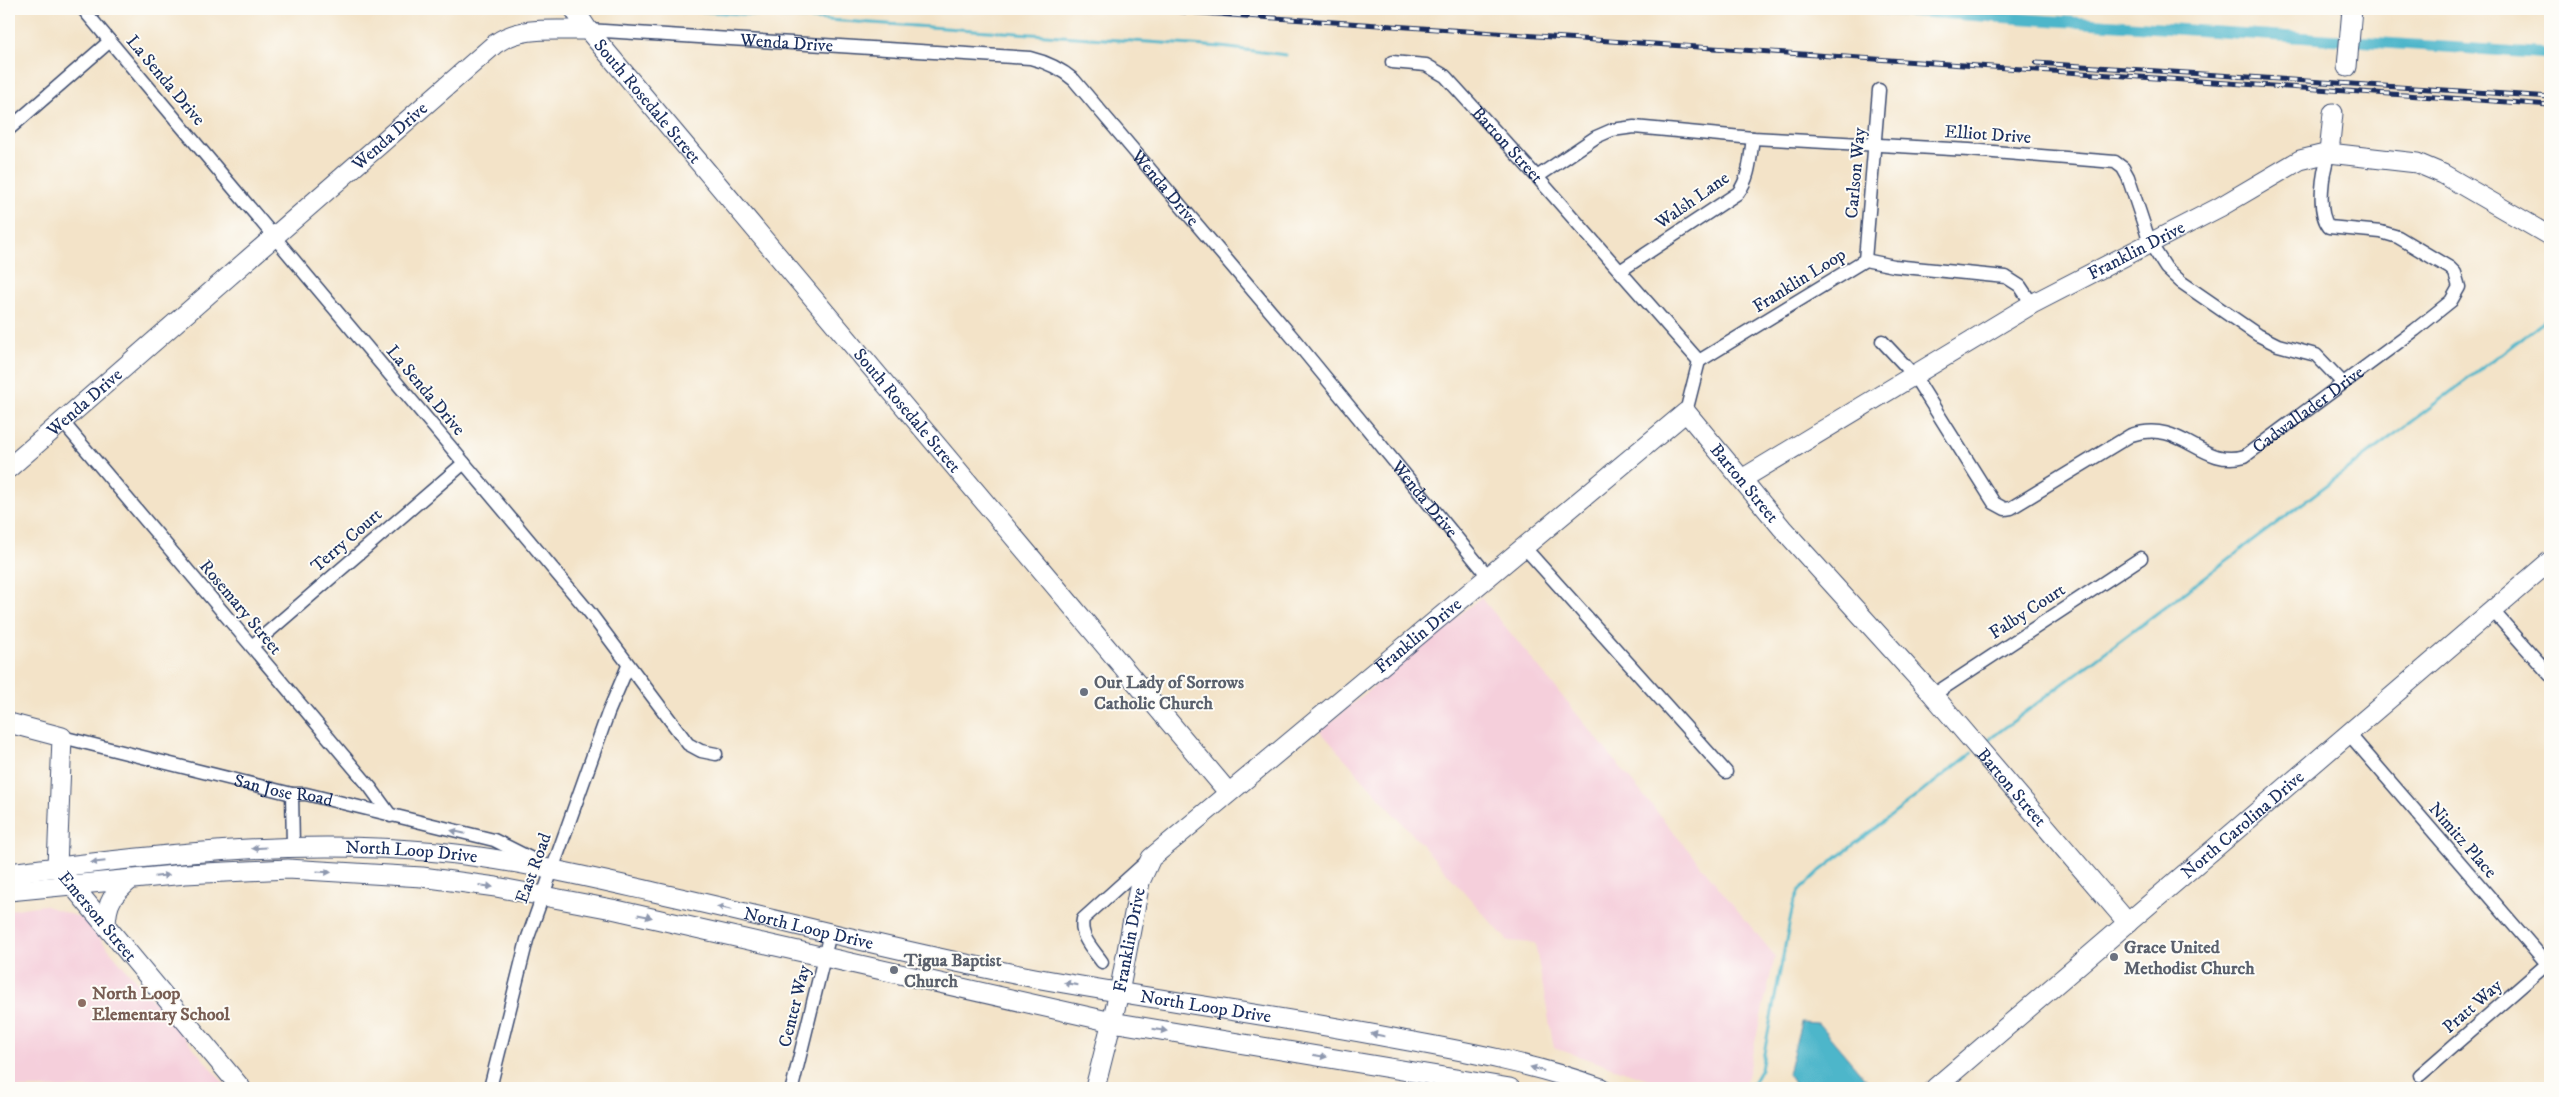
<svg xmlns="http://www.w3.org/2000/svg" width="2559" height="1097" font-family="'IM FELL DW Pica',serif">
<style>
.built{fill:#f5cfdb}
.water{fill:#4db6ca;stroke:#347294}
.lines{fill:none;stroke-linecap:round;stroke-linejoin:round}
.stream{stroke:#4db6ca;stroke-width:3}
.canal{stroke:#4db6ca;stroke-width:11}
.street-casing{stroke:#3b4a6e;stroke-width:15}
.secondary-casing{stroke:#3b4a6e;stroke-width:21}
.street{stroke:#fff;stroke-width:12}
.secondary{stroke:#fff;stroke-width:19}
.rail-casing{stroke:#1b2f5e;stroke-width:5}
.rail{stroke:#fdfcf7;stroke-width:3;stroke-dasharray:9;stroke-linecap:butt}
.oneway{fill:#8d97ae}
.worship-dot{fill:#6b7280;stroke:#fdfcf7;stroke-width:2}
.education-dot{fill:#8d6e63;stroke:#fdfcf7;stroke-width:2}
.labels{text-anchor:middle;stroke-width:4;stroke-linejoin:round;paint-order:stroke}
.street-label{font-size:18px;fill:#1b2f5e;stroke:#fdfcf7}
.worship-label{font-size:18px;font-weight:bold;fill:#5b616d;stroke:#fdfcf7;text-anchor:start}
.education-label{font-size:18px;font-weight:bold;fill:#785e54;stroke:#fdfcf7;text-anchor:start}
</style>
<rect width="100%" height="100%" fill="#fdfcf7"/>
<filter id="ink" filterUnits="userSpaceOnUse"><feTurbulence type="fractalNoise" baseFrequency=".02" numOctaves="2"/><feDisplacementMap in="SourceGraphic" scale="10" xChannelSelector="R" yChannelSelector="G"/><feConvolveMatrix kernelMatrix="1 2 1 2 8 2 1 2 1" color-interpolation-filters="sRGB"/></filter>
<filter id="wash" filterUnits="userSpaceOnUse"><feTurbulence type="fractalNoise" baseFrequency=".0096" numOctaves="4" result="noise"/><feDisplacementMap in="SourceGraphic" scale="20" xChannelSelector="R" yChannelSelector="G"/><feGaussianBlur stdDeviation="1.12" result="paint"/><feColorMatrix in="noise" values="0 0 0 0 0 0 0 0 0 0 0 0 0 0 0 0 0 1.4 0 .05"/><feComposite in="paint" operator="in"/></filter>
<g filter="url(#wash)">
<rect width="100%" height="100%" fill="#f3e3c8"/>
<g class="built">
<path d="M1481,597l294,359 -29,125 -7,7h-64l-121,-40 -19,-105 -27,-2 -188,-210z"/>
<path d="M43,905l39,13 146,170h-219v-178z"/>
</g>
<path class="water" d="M1801,1022l17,1 55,65h-76l-9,-14z"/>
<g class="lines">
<g class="stream">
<path d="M668,9l553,38 65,8"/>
<path d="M1987,741l563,-424"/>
<path d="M1750,1088l11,-19 32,-164 6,-14 21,-20 152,-118"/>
</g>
<path class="canal" d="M1876,9l674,45"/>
</g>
</g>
<g filter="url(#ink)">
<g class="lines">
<defs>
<g id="street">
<path d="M83,9l507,604 98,131 13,7 15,3"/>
<path id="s1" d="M588,30l442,28c17,4 30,10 44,22l220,259 194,237"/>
<path id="s2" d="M1392,62l34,3 19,11 92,101 162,184"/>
<path d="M9,129l101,-88"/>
<path d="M1537,177l59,-40 16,-7 22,-3 119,11 216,12 146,12 8,6 5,9 22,66 16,25 15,14 77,53 20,10 38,10 27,28"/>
<path d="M1865,260l14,-170"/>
<path d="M1620,271l118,-78c12,-16 12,-35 15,-55"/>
<path id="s3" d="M1882,341l31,33 81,129 11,6 6,-1 120,-73c52,-17 69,34 114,21l170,-126 36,-29 8,-14 -4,-14 -5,-5 -52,-31 -17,-5 -52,-5c-13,-16 -6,-56 0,-74"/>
<path d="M1699,361l166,-101 29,6 112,11 14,9 12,18"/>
<path d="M1686,412l13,-51"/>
<path d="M62,421l308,366 21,29"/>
<path d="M1524,547l202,225"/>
<path d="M2493,611l57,64"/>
<path d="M252,646l212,-183"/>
<path d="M1933,695l208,-137"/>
<path d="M2349,734l201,233"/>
<path id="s4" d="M62,737l230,57h14l188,46 44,22"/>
<path d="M292,794l1,52"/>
<path d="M1102,962c-10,-14 -23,-26 -19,-43l62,-56"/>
<path d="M2420,1075l127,-111"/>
<path d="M490,1088l37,-148 81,-227 20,-47"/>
<path d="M792,1088l38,-155"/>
</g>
<g id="secondary">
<path id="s5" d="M574,9l14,21 640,762"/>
<path d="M2347,67l5,-58"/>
<path d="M2329,153l4,-40"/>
<path id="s6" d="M9,468l486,-424c26,-19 61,-13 93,-14"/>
<path id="s7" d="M1742,479l290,-175 188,-97 80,-47 29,-7 88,10 26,11 107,62"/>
<path id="s8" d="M9,723l53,14 -5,130 184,221"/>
<path id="s9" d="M9,873c144,-18 284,-35 429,-21 73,7 145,24 216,40 127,28 253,62 381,86 122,22 246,38 368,62 67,12 134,25 198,48"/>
<path d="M9,891l176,-17 103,-5 134,8 74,10 116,22 500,113 398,66"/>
<path d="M106,925c1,-25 7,-30 25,-46"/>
<path id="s10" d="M1095,1088l24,-95 21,-111 11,-24 535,-446 96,116 151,167 195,228"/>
<path id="s11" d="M1935,1088l615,-527"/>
</g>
</defs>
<use href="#street" class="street-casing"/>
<use href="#secondary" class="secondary-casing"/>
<use href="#street" class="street"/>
<use href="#secondary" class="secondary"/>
<defs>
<g id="rail">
<path d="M1142,9l1408,96"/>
<path d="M2036,63l514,34"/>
</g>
</defs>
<use href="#rail" class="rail-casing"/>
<use href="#rail" class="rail"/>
</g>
<defs><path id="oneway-solid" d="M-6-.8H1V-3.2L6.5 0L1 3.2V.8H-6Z" transform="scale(1.25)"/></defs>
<g class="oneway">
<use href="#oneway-solid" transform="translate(458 832) rotate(-167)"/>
<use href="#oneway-solid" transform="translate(259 848) rotate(177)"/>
<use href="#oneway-solid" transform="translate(98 862) rotate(174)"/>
<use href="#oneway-solid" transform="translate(324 872) rotate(3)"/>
<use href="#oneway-solid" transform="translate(162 876) rotate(-6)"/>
<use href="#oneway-solid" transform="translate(486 886) rotate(8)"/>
<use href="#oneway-solid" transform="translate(724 908) rotate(-167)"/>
<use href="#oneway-solid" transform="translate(645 916) rotate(12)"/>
<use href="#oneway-solid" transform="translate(1071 984) rotate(-170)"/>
<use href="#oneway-solid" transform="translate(1160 1030) rotate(9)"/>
<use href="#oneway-solid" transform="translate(1378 1035) rotate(-169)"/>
<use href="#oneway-solid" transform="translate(1320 1056) rotate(9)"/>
<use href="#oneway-solid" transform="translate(1537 1069) rotate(-164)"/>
</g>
</g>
<g class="worship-dot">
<circle cx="1084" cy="692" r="5"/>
<circle cx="2114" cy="957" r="5"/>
<circle cx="894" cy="970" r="5"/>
</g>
<circle class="education-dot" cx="82" cy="1003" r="5"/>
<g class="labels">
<g class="street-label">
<text dy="6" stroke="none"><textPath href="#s1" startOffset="199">Wenda Drive</textPath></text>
<text transform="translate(166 80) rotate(50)" y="6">La Senda Drive</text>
<text dy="6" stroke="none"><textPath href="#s5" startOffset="118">South Rosedale Street</textPath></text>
<text transform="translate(1988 134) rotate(4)" y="6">Elliot Drive</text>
<text dy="6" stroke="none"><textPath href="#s6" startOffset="505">Wenda Drive</textPath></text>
<text dy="6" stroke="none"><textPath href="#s2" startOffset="149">Barton Street</textPath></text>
<text transform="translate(1855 173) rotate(-85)" y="6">Carlson Way</text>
<text dy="6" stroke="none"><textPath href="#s1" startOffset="634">Wenda Drive</textPath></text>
<text transform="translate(1692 200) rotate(-35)" y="6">Walsh Lane</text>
<text dy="6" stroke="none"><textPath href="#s7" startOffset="456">Franklin Drive</textPath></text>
<text transform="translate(1799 280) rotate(-32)" y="6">Franklin Loop</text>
<text transform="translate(426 390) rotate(50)" y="6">La Senda Drive</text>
<text dy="6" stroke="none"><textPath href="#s6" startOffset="100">Wenda Drive</textPath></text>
<text dy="6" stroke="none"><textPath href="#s3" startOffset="555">Cadwallader Drive</textPath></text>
<text dy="6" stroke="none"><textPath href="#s5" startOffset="522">South Rosedale Street</textPath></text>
<text dy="6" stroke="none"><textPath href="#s10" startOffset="1026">Barton Street</textPath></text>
<text dy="6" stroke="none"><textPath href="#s1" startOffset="1039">Wenda Drive</textPath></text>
<text transform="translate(346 540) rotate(-41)" y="6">Terry Court</text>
<text transform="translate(241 607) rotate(50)" y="6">Rosemary Street</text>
<text transform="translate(2027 611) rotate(-33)" y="6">Falby Court</text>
<text dy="6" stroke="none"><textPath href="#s10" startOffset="585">Franklin Drive</textPath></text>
<text dy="6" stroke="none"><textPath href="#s10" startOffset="1431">Barton Street</textPath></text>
<text dy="6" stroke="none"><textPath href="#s4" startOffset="228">San Jose Road</textPath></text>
<text dy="6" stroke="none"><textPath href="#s11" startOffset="405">North Carolina Drive</textPath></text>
<text transform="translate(2463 840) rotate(49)" y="6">Nimitz Place</text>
<text dy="6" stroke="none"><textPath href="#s9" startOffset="404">North Loop Drive</textPath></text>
<text transform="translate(533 868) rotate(-70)" y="6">East Road</text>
<text dy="6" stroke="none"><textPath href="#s8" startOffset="249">Emerson Street</textPath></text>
<text dy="6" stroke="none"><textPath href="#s9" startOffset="809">North Loop Drive</textPath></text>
<text dy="6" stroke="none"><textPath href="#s10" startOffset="152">Franklin Drive</textPath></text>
<text transform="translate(794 1006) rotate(-76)" y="6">Center Way</text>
<text dy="6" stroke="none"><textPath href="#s9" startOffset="1214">North Loop Drive</textPath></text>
<text transform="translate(2472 1006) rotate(-41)" y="6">Pratt Way</text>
</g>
<g class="worship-label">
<text x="1094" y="688">Our Lady of Sorrows<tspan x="1094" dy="21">Catholic Church</tspan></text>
<text x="2124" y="953">Grace United<tspan x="2124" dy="21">Methodist Church</tspan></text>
<text x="904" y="966">Tigua Baptist<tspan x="904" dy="21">Church</tspan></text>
</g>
<g class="education-label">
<text x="92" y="999">North Loop<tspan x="92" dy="21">Elementary School</tspan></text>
</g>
</g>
<rect width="2559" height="1097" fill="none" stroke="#fdfcf7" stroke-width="30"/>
</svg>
